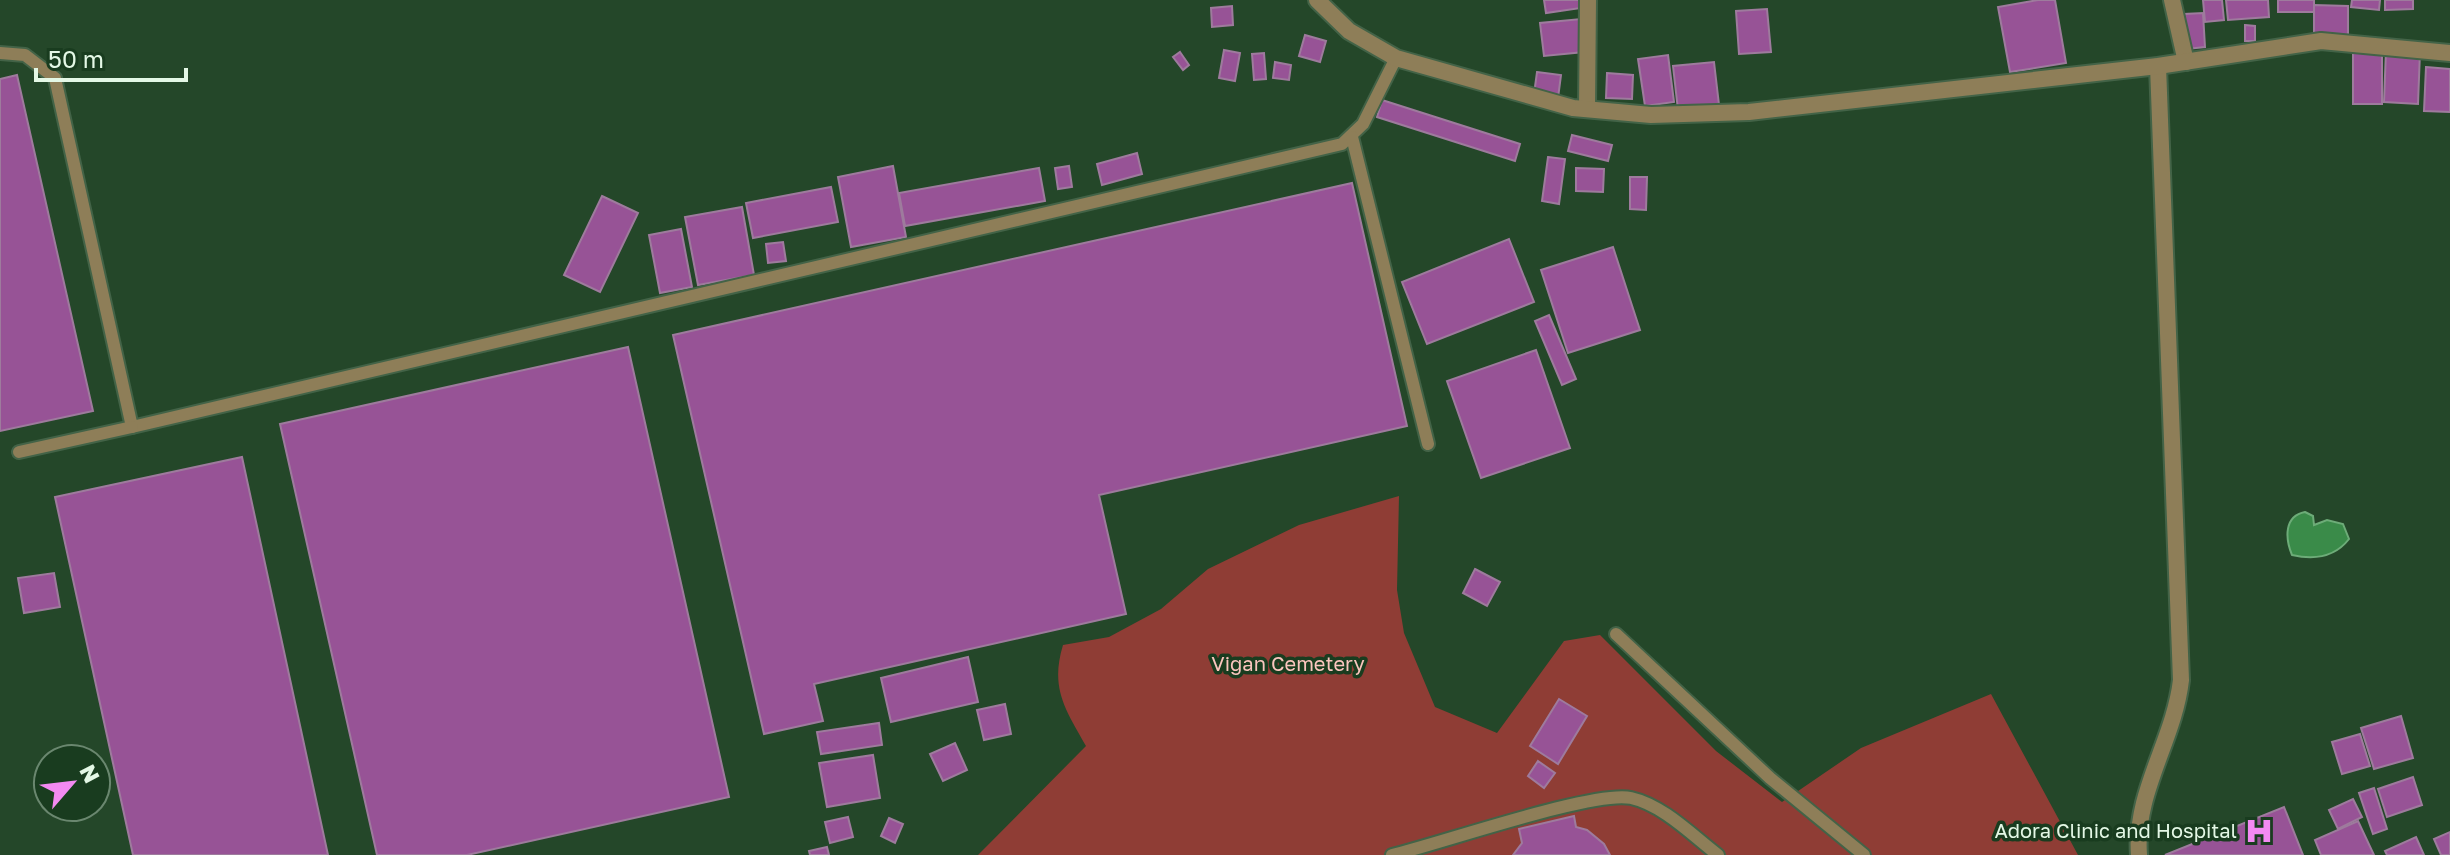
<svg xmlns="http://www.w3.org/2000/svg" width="2450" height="855" font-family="'Golos Text',sans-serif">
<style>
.green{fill:#8f3d35}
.water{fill:#3a8b49;stroke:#6dac78;stroke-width:2}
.building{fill:#975396;stroke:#9e7b9d;stroke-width:2}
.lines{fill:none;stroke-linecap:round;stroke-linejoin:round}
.service-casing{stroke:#436347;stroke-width:16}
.minor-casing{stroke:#436347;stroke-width:20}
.tertiary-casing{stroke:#436347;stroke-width:20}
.service{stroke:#8e7e58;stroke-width:12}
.minor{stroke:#8e7e58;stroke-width:16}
.tertiary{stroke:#8e7e58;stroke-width:16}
.labels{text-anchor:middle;stroke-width:7;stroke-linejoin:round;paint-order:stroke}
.park-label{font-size:20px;fill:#fbc5be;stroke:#193c1f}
.poi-label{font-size:20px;fill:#e4f8e6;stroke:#193c1f;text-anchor:end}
</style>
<rect width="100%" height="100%" fill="#244729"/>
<path class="green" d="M1399,496l-2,94 7,43 31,74 62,26 67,-92 36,-6 116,116 66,51 79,-54 130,-54 87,161h-1100l108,-109c-21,-37 -36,-58 -23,-101l46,-8 52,-28 47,-40 91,-44z"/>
<path class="water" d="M2305,512l8,4 1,9 13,-5 16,4 6,15c-14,18 -35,21 -57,16 -7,-17 -8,-39 13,-43z"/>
<g class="building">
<path d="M1544,0h36l1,8 -35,5z"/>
<path d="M2038,0h17l11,63 -56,9 -12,-65z"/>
<path d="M2203,0h19l2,20 -19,2z"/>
<path d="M2226,0h42l1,17 -41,3z"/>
<rect x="2278" y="0" width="36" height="12"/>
<path d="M2352,0h28l-1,10 -28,-3z"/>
<path d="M2385,0h28v9l-28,1z"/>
<path d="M2314,5l34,1v34l-34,-1z"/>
<path d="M1232,6l1,19 -21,2 -1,-19z"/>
<path d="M1767,9l4,43 -32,2 -3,-43z"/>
<path d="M2203,13l2,34 -18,2 -3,-35z"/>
<path d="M1581,19l3,33 -40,4 -4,-33z"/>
<path d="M2245,25l10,1v15h-10z"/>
<path d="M1305,35l21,6 -6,21 -21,-6z"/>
<rect x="2353" y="48" width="29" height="56"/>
<path d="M1224,50l16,3 -5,28 -16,-3z"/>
<path d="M2386,50l34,2 -2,52 -34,-2z"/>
<path d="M1180,52l9,13 -6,5 -10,-13z"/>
<path d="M1264,53l2,26 -12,1 -2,-26z"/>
<path d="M1668,55l6,47 -29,4 -7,-47z"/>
<path d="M1275,62l16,3 -2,15 -16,-2z"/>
<path d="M1714,62l5,43 -41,5 -5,-44z"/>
<path d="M2426,67l24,2v43l-26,-1z"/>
<path d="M1537,72l24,3 -3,23 -24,-4z"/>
<path d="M1607,73l26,2 -1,24 -26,-1z"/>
<path d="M17,75l76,336 -93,20v-352z"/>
<path d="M1382,100l138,44 -5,17 -138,-44z"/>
<path d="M1572,135l40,10 -4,16 -40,-10z"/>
<path d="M1137,153l5,21 -40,11 -5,-21z"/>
<path d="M1548,157l17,2 -6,45 -17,-3z"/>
<path d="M893,166l13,71 -55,10 -13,-70z"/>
<path d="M1069,166l3,21 -14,2 -3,-21z"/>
<path d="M1039,168l6,33 -140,25 -6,-33z"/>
<path d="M1576,168l28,1 -1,23 -27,-1z"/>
<path d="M1630,177h17l-1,33 -16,-1z"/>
<path d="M1352,183l55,243 -308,69 27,119 -312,70 9,37 -59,13 -91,-399z"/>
<path d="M831,187l7,35 -85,16 -7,-35z"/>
<path d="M602,196l36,17 -38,79 -36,-17z"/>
<path d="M742,207l12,68 -56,10 -13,-68z"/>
<path d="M681,229l11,58 -32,6 -11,-58z"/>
<path d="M1509,239l25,63 -107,42 -25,-62z"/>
<path d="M783,242l3,19 -18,2 -2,-19z"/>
<path d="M1613,247l27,83 -72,23 -27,-83z"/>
<path d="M1549,315l27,64 -14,6 -27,-64z"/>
<path d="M628,347l101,450 -262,58h-90l-97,-431z"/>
<path d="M1536,350l34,98 -89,30 -34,-97z"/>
<path d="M242,457l86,398h-195l-78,-358z"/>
<path d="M1475,569l25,13 -13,24 -24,-13z"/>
<path d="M54,573l6,34 -36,6 -6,-35z"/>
<path d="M968,657l10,45 -87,20 -10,-44z"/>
<path d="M1559,699l28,17 -29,48 -28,-18z"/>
<path d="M1005,704l6,30 -27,6 -7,-30z"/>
<path d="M2401,716l12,42 -39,11 -13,-41z"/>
<path d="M879,723l3,22 -61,9 -4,-22z"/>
<path d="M2360,734l10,32 -28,8 -10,-32z"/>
<path d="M955,743l12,27 -24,11 -13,-27z"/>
<path d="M873,755l7,43 -53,9 -8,-44z"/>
<path d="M1538,761l17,12 -11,15 -16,-12z"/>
<path d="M2413,777l9,28 -35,12 -9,-28z"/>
<path d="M2374,788l13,41 -14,5 -14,-41z"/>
<path d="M2353,799l9,18 -24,12 -9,-19z"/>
<path d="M2284,807l19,48h-138z"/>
<path d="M1574,816l2,11 11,3 17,14 6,11h-97l9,-12 -3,-14z"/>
<path d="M848,817l5,20 -23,6 -5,-21z"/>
<path d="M889,818l14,6 -8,19 -14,-7z"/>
<path d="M2358,821l16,34h-53l-6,-15z"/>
<path d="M2450,832v23h-9l-7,-16z"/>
<path d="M2416,837l8,18h-37l-2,-4z"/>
<path d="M827,847l2,8h-19l-1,-4z"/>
</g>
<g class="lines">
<defs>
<g id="service">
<path d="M0,53l25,2 30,23 77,349 1210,-283 21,-20 33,-66"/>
<path d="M1352,137l76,307"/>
<path d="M19,452l113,-25"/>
<path d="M1616,634l154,144 94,77"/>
<path d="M1392,855c47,-11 202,-65 239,-57 32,7 62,38 87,57"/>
</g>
<g id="minor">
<path d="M2172,0l14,62"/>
<path d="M1587,109l1,-109"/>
<path d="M2139,855c-5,-63 35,-114 42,-175l-23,-614"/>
</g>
<path id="tertiary" d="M1317,0l32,31 47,27 177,50 78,7 98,-3 409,-46 163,-25 129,12"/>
</defs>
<use href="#service" class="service-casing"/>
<use href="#minor" class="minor-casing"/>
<use href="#tertiary" class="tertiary-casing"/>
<use href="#service" class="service"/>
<use href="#minor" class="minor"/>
<use href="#tertiary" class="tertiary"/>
</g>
<defs>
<symbol id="hospital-bare" viewBox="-9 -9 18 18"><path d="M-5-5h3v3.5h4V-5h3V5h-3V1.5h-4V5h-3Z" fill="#f38af2" stroke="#193c1f" stroke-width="2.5" paint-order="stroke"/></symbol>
</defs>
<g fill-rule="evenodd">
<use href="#hospital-bare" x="2239" y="811" width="40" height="40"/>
</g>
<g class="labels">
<g class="park-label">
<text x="1288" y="671">Vigan Cemetery</text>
</g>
<g class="poi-label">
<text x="2237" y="838">Adora Clinic and Hospital</text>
</g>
</g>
<g transform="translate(72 783) rotate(62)"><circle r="38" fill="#193c1f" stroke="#6a876f" stroke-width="2"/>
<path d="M0-6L14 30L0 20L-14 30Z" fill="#f38af2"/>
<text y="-12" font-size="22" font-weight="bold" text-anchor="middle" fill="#e4f8e6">N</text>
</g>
<path d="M36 68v12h150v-12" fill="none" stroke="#e4f8e6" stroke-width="4"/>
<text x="48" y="68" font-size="24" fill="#e4f8e6" stroke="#193c1f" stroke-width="6" paint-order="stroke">50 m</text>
</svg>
